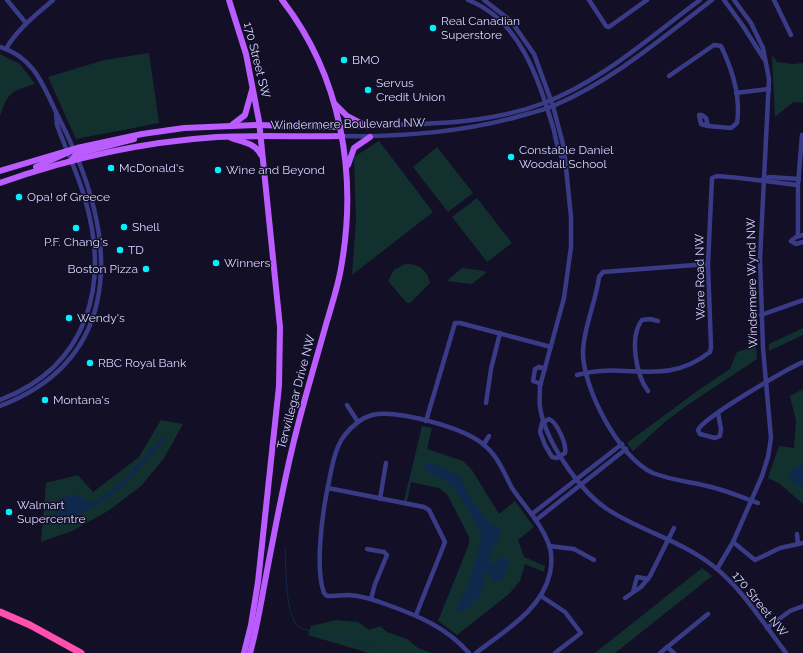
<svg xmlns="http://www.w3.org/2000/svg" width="803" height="653" font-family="Raleway,sans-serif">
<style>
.green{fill:#12312e}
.water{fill:#0e294c}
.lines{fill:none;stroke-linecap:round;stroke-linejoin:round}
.stream{stroke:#0e294c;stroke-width:1}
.minor{stroke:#3a3b86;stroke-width:4.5}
.major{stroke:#ba5cff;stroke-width:6}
.highway{stroke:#ff50ad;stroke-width:7}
.poi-dot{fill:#01f2ff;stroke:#120f27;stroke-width:1.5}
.labels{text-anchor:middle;stroke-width:3;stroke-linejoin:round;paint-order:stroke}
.poi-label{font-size:12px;fill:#d8d5ff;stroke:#120f27;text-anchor:start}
.street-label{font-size:12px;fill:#d8d5ff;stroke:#120f27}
</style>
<rect width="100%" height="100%" fill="#120f27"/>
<g class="green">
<path d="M149,53l10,70 -83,16 -28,-62 56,-17z"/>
<path d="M0,54l20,10 15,20c-25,8 -26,7 -35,32z"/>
<path d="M772,55l5,7 16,2 10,-1v40l-10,-1 -18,15z"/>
<path d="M379,141l54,71 -81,63 4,-55 -2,-63z"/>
<path d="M437,147l36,46 -25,19 -35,-45z"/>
<path d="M477,198l35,45 -25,19 -35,-45z"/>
<path d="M405,264c13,-1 23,6 25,19l-20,20h-3l-19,-22 6,-11z"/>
<path d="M462,268l23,3 1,2 -14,11 -25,-3z"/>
<path d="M803,328v7l-34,16v-7z"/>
<path d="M756,346l1,13 -68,45 -23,17 -33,30 -6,-8 73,-54 30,-20 7,-17z"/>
<path d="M803,389v115l-23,-20 -12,-6 11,-32 15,2 2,-27 -6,-25z"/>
<path d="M161,420l22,4 -19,34 -23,28 -33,25 -36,20 -31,11 5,-59 32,-8 15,17 46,-35z"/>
<path d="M422,426l10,2 -5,21 36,12 9,9 27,44 16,-13 19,26 -16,13 6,17 21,9 -1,6 -19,-8 -5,17 -11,13 -52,41 -19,-14 31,-77v-7l-22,-43 -8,-6 -28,-6 -4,19h-3z"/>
<path d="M702,568l10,8 -97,77h-20z"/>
<path d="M336,620l22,2 11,8 11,-4 7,6 20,7 11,9 14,5h-63l-61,-18 3,-9z"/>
</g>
<g class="water">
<path d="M164,435l2,3 -30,35 -20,19 -35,22 -20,9 -5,-2 -1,-12 3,-10 18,-5 14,8c22,-3 59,-51 74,-67z"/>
<path d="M427,463h6l21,10 7,5 6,15 20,28 12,7 1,9 -7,11 -5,15 7,-1 9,-6 6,6 -8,17 -4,3h-4l-9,-12 -4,25 -17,17h-6v-7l10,-20 14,-49c-10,-19 -19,-39 -34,-54 -7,-6 -19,-5 -24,-14z"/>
<path d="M799,465l4,1v20c-10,0 -12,-6 -14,-15z"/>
</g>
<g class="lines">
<path class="stream" d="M285,547c1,18 0,63 11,77 1,2 5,4 7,5l77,19 6,5"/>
<g class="minor">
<path d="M7,0l19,23"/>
<path d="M468,0c52,20 70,78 85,127 3,11 4,24 11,35"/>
<path d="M484,0l27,21 23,33 19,52 11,42 7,69v30l-7,51 -24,88c0,7 -1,14 0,21 5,34 39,83 67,102 33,22 71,30 105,56 30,23 51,58 74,88"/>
<path d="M589,0l17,26 3,1 38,-27"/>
<path d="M724,0l19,26 21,33"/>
<path d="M774,0l17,35"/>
<path d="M0,47c34,11 42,36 56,65 6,13 13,25 18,39"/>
<path d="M6,49c11,-20 30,-34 47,-49"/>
<path d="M669,76l45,-31 7,1c11,23 20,52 16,77l-6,5 -23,-2 -2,-8 -4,-3h-3l2,9 7,2"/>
<path d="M736,93l33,-4"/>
<path d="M340,127c68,-4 138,1 204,-24 58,-22 107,-67 156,-103"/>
<path d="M342,136c58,1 114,-3 171,-18 13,-4 28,-7 40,-12 59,-25 109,-68 159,-106"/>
<path d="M763,179l7,-2 29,2"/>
<path d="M803,235l-7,2 -5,4 5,3 7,-2"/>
<path d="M798,236v-51l4,-50"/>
<path d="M708,264l-105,8 -4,5c-3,25 -15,49 -16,74 -1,36 36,107 70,122 20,8 42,9 62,15 15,4 29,10 43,15"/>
<path d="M761,315l42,-15"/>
<path d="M577,375c49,-14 87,13 133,-23l1,-5 -3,-83 4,-86 5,-2c28,2 54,6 81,9"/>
<path d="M541,384l-8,-3 2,-12 4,-2 6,2"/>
<path d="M648,391c-12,-16 -19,-54 -6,-71l8,-1 8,2"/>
<path d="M0,400c89,-34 110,-116 85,-201 -7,-25 -19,-49 -28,-74l-1,-11"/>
<path d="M486,403l5,-34 9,-36"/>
<path d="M347,405l11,17"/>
<path d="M0,406c115,-44 118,-149 77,-249"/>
<path d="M718,413l3,16 -1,7 -5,2 -15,-4 -2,-4c6,-13 89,-61 105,-68"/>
<path d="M549,419c8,3 18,26 16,34l-8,5 -5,-1 -7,-12 -5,-13 2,-9z"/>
<path d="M426,421l29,-98h5l91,24"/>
<path d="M484,444l5,-8"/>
<path d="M328,488l96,19 5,3 16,32 -29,73"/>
<path d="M380,499l6,-36"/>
<path d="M532,514l90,-70"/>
<path d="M536,520l90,-71"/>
<path d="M797,534l1,10"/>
<path d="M733,542l22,18 25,-12 23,-5"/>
<path d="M549,546l25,3 20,11"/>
<path d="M367,549l17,3 3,3 -12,29 -4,15"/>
<path d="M717,569l16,-27 29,-66 6,-19 3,-19 -8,-90 -3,-89 9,-180 -6,-31 -12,-25 -17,-23"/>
<path d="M633,592l4,-15 11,2"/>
<path d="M541,596l24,16 16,21 -26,20"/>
<path d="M625,598l16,-11 9,-11 24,-48"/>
<path d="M767,628l23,-17 13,-5"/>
<path d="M667,647l7,6"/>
<path d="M469,653c-22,-25 -50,-37 -81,-48 -13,-5 -25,-9 -39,-10 -7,0 -14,1 -22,1l-3,-3c-9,-24 -2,-76 3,-102 4,-17 6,-40 17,-55 7,-9 17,-18 28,-21 25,-6 93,13 112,30 14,11 20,28 28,43 12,18 27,32 35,52 5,10 5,23 3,33 -8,37 -46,58 -74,80"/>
<path d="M660,653l48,-39"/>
</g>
<g class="major">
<path d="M229,0l17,54 13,67 21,206 -1,59 -21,196 -7,43 -7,28"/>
<path d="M335,104l12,12 19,10"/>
<path d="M232,125l13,-10 7,-25"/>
<path d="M231,138c12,4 24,5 30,17"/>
<path d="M71,161l5,-7 58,-15"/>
<path d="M348,165l6,-17 16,-11"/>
<path d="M36,167l35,-16"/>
<path d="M0,171l77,-23 65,-14 42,-6 72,-3 84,2"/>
<path d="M0,183c70,-25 142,-41 217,-46 41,-2 83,0 125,-1"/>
<path d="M250,653c7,-25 11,-51 16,-77 8,-42 16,-85 26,-127 10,-43 23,-85 35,-128 5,-17 11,-35 14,-53 17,-94 0,-192 -59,-268"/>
</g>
<path class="highway" d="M0,612l30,13 51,28"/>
</g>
<g class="poi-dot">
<circle cx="433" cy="28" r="4"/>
<circle cx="344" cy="60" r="4"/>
<circle cx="368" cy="90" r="4"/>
<circle cx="511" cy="157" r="4"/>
<circle cx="111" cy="168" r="4"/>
<circle cx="218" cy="170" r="4"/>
<circle cx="19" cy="197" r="4"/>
<circle cx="124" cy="227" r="4"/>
<circle cx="76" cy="228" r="4"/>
<circle cx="120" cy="250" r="4"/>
<circle cx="216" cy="263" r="4"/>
<circle cx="146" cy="269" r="4"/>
<circle cx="69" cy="318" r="4"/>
<circle cx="90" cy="363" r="4"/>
<circle cx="45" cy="400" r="4"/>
<circle cx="9" cy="512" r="4"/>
</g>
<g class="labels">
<g class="poi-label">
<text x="441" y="25">Real Canadian<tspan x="441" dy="14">Superstore</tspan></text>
<text x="352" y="64">BMO</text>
<text x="376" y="87">Servus<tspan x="376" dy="14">Credit Union</tspan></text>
<text x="519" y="154">Constable Daniel<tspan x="519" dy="14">Woodall School</tspan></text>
<text x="119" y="172">McDonald's</text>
<text x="226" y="174">Wine and Beyond</text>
<text x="27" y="201">Opa! of Greece</text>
<text x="132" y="231">Shell</text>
<text x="76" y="246" text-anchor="middle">P.F. Chang's</text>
<text x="128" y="254">TD</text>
<text x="224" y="267">Winners</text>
<text x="138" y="273" text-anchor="end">Boston Pizza</text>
<text x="77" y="322">Wendy's</text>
<text x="98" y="367">RBC Royal Bank</text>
<text x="53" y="404">Montana's</text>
<text x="17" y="509">Walmart<tspan x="17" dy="14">Supercentre</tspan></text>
</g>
<g class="street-label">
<text transform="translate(257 60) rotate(76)" y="4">170 Street SW</text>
<text transform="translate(348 124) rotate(-1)" y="4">Windermere Boulevard NW</text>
<text transform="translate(700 277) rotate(-91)" y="4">Ware Road NW</text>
<text transform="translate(752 283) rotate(-91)" y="4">Windermere Wynd NW</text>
<text transform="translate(296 392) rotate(-75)" y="4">Terwillegar Drive NW</text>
<text transform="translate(760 604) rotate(51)" y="4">170 Street NW</text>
</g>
</g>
</svg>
